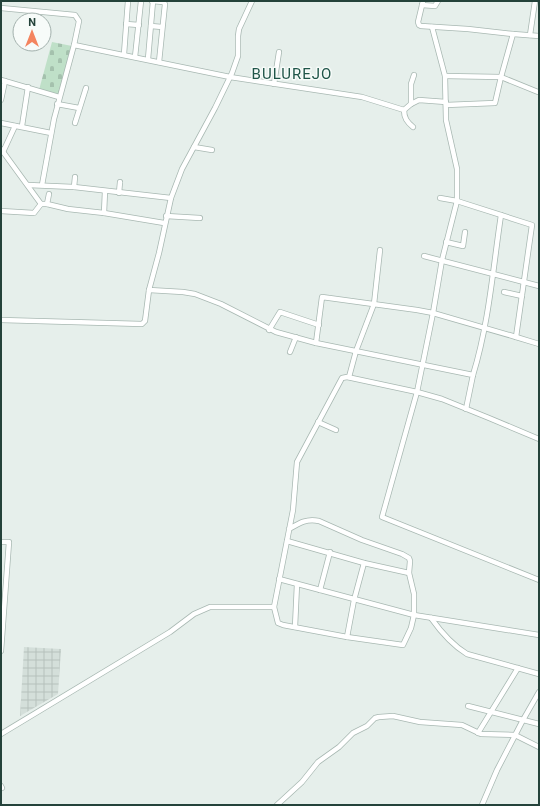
<svg xmlns="http://www.w3.org/2000/svg" width="540" height="806" font-family="Roboto,sans-serif">
<style>
.industrial{fill:url(#industrial-grid)}
.cemetery{fill:url(#cemetery-stones)}
.lines{fill:none;stroke-linecap:round;stroke-linejoin:round}
.minor-casing{stroke:#a8b8b2;stroke-width:6}
.minor{stroke:#fff;stroke-width:4.5}
.labels{text-anchor:middle;stroke-width:3;stroke-linejoin:round;paint-order:stroke}
.quarter-label{font-size:15px;letter-spacing:1px;fill:#1f5548;stroke:#f7fbf9}
</style>
<defs>
<pattern id="industrial-grid" width="8" height="8" patternUnits="userSpaceOnUse"><rect width="8" height="8" fill="#d4dfda"/><path d="M0 4h8M4 0v8" fill="none" stroke="#b6c1bc"/></pattern>
<pattern id="cemetery-stones" width="16" height="16" patternUnits="userSpaceOnUse"><rect width="16" height="16" fill="#bfe0c8"/><path d="M2 7V4a2 2 0 0 1 4 0v3zM10 15v-3a2 2 0 0 1 4 0v3z" fill="#a4c1ad"/></pattern>
</defs>
<rect width="100%" height="100%" fill="#e6efeb"/>
<path class="industrial" d="M24,647l37,2 -3,45 -38,22z"/>
<path class="cemetery" d="M52,42l20,4 -14,50 -19,-6z"/>
<g class="lines">
<defs>
<g id="minor">
<path d="M152,1l11,1 2,2 -6,58"/>
<path d="M252,1l-13,28 -1,7v20l-6,17 -17,35 -33,61 -11,29 -12,55 -10,37 34,2 12,2 26,10 55,28 40,11 157,32 -7,34"/>
<path d="M423,1l-5,21 1,3 2,1 47,3 45,5"/>
<path d="M422,5l13,1 3,-5"/>
<path d="M1,8l74,7 4,6 -5,24"/>
<path d="M126,24l13,1"/>
<path d="M151,26l11,1"/>
<path d="M432,27l13,49 1,44 11,49v32l-15,59 -9,53 -16,79 -35,125 157,63"/>
<path d="M530,35l5,-34"/>
<path d="M124,54l4,-53"/>
<path d="M135,57l6,-56"/>
<path d="M148,59l5,-58"/>
<path d="M445,76l56,1 37,15"/>
<path d="M1,80l58,17"/>
<path d="M274,84l5,-32"/>
<path d="M1,100l4,-19"/>
<path d="M57,104l22,4"/>
<path d="M411,104v-20l3,-9"/>
<path d="M446,105l49,-2 6,-26 12,-43 26,2"/>
<path d="M404,110l7,-6 8,-4 27,2"/>
<path d="M1,123l50,10"/>
<path d="M75,123l11,-35"/>
<path d="M22,126l6,-39"/>
<path d="M194,147l18,3"/>
<path d="M1,149l40,55"/>
<path d="M3,152l12,-26"/>
<path d="M28,185l46,2 97,11"/>
<path d="M42,185l12,-66 20,-74 156,32 132,20 42,13c0,8 3,12 9,17"/>
<path d="M74,187l1,-10"/>
<path d="M119,193l1,-11"/>
<path d="M440,198l17,3 75,24 -16,112"/>
<path d="M41,204h6l21,5 36,4 60,10"/>
<path d="M47,204l2,-10"/>
<path d="M1,211l33,2 7,-9"/>
<path d="M104,213l1,-22"/>
<path d="M166,216l34,2"/>
<path d="M446,242l17,4 2,-14"/>
<path d="M424,256l115,30"/>
<path d="M504,292l18,4"/>
<path d="M1,320l141,4 3,-3 4,-31"/>
<path d="M269,330l11,-18 39,13"/>
<path d="M316,343l6,-46 95,13 16,3 83,24 23,7"/>
<path d="M290,352l6,-15"/>
<path d="M473,375c16,-52 20,-107 28,-160"/>
<path d="M349,377l7,-26 18,-47 6,-54"/>
<path d="M318,422l18,8"/>
<path d="M289,529c10,-6 18,-11 30,-8l43,19 40,14 7,4 1,3 -1,12 5,21v21l-3,13 -8,17 -56,-8 -64,-12 -5,-2 -4,-16 19,-97 4,-48 45,-84 5,-1 70,15 25,7 47,19 50,21"/>
<path d="M287,541l77,22 45,10"/>
<path d="M1,542h8l-8,109"/>
<path d="M279,579l135,36 125,20"/>
<path d="M320,590l10,-38"/>
<path d="M431,618c10,14 21,27 36,36l72,20"/>
<path d="M295,627l2,-43"/>
<path d="M347,637l7,-37 10,-37"/>
<path d="M468,706l71,18"/>
<path d="M478,733l40,-65"/>
<path d="M1,734l169,-102 24,-18 16,-7h64"/>
<path d="M1,786l1,2"/>
<path d="M277,805l25,-23 16,-20 21,-15 14,-14 14,-7 8,-8 4,-1 14,-1 27,6 42,3 19,9 34,1 24,12"/>
<path d="M482,805l15,-35 26,-50 16,-28"/>
</g>
</defs>
<use href="#minor" class="minor-casing"/>
<use href="#minor" class="minor"/>
</g>
<g class="labels">
<g class="quarter-label">
<text x="292" y="79">BULUREJO</text>
</g>
</g>
<rect width="540" height="806" fill="none" stroke="#24423a" stroke-width="4"/>
<g transform="translate(32 32)"><circle r="19" fill="#f7fbf9" stroke="#a3b1ad"/>
<path d="M0-3L7 15L0 10L-7 15Z" fill="#f4845f"/>
<text y="-6" font-size="11" font-weight="bold" text-anchor="middle" fill="#24423a">N</text>
</g>
</svg>
